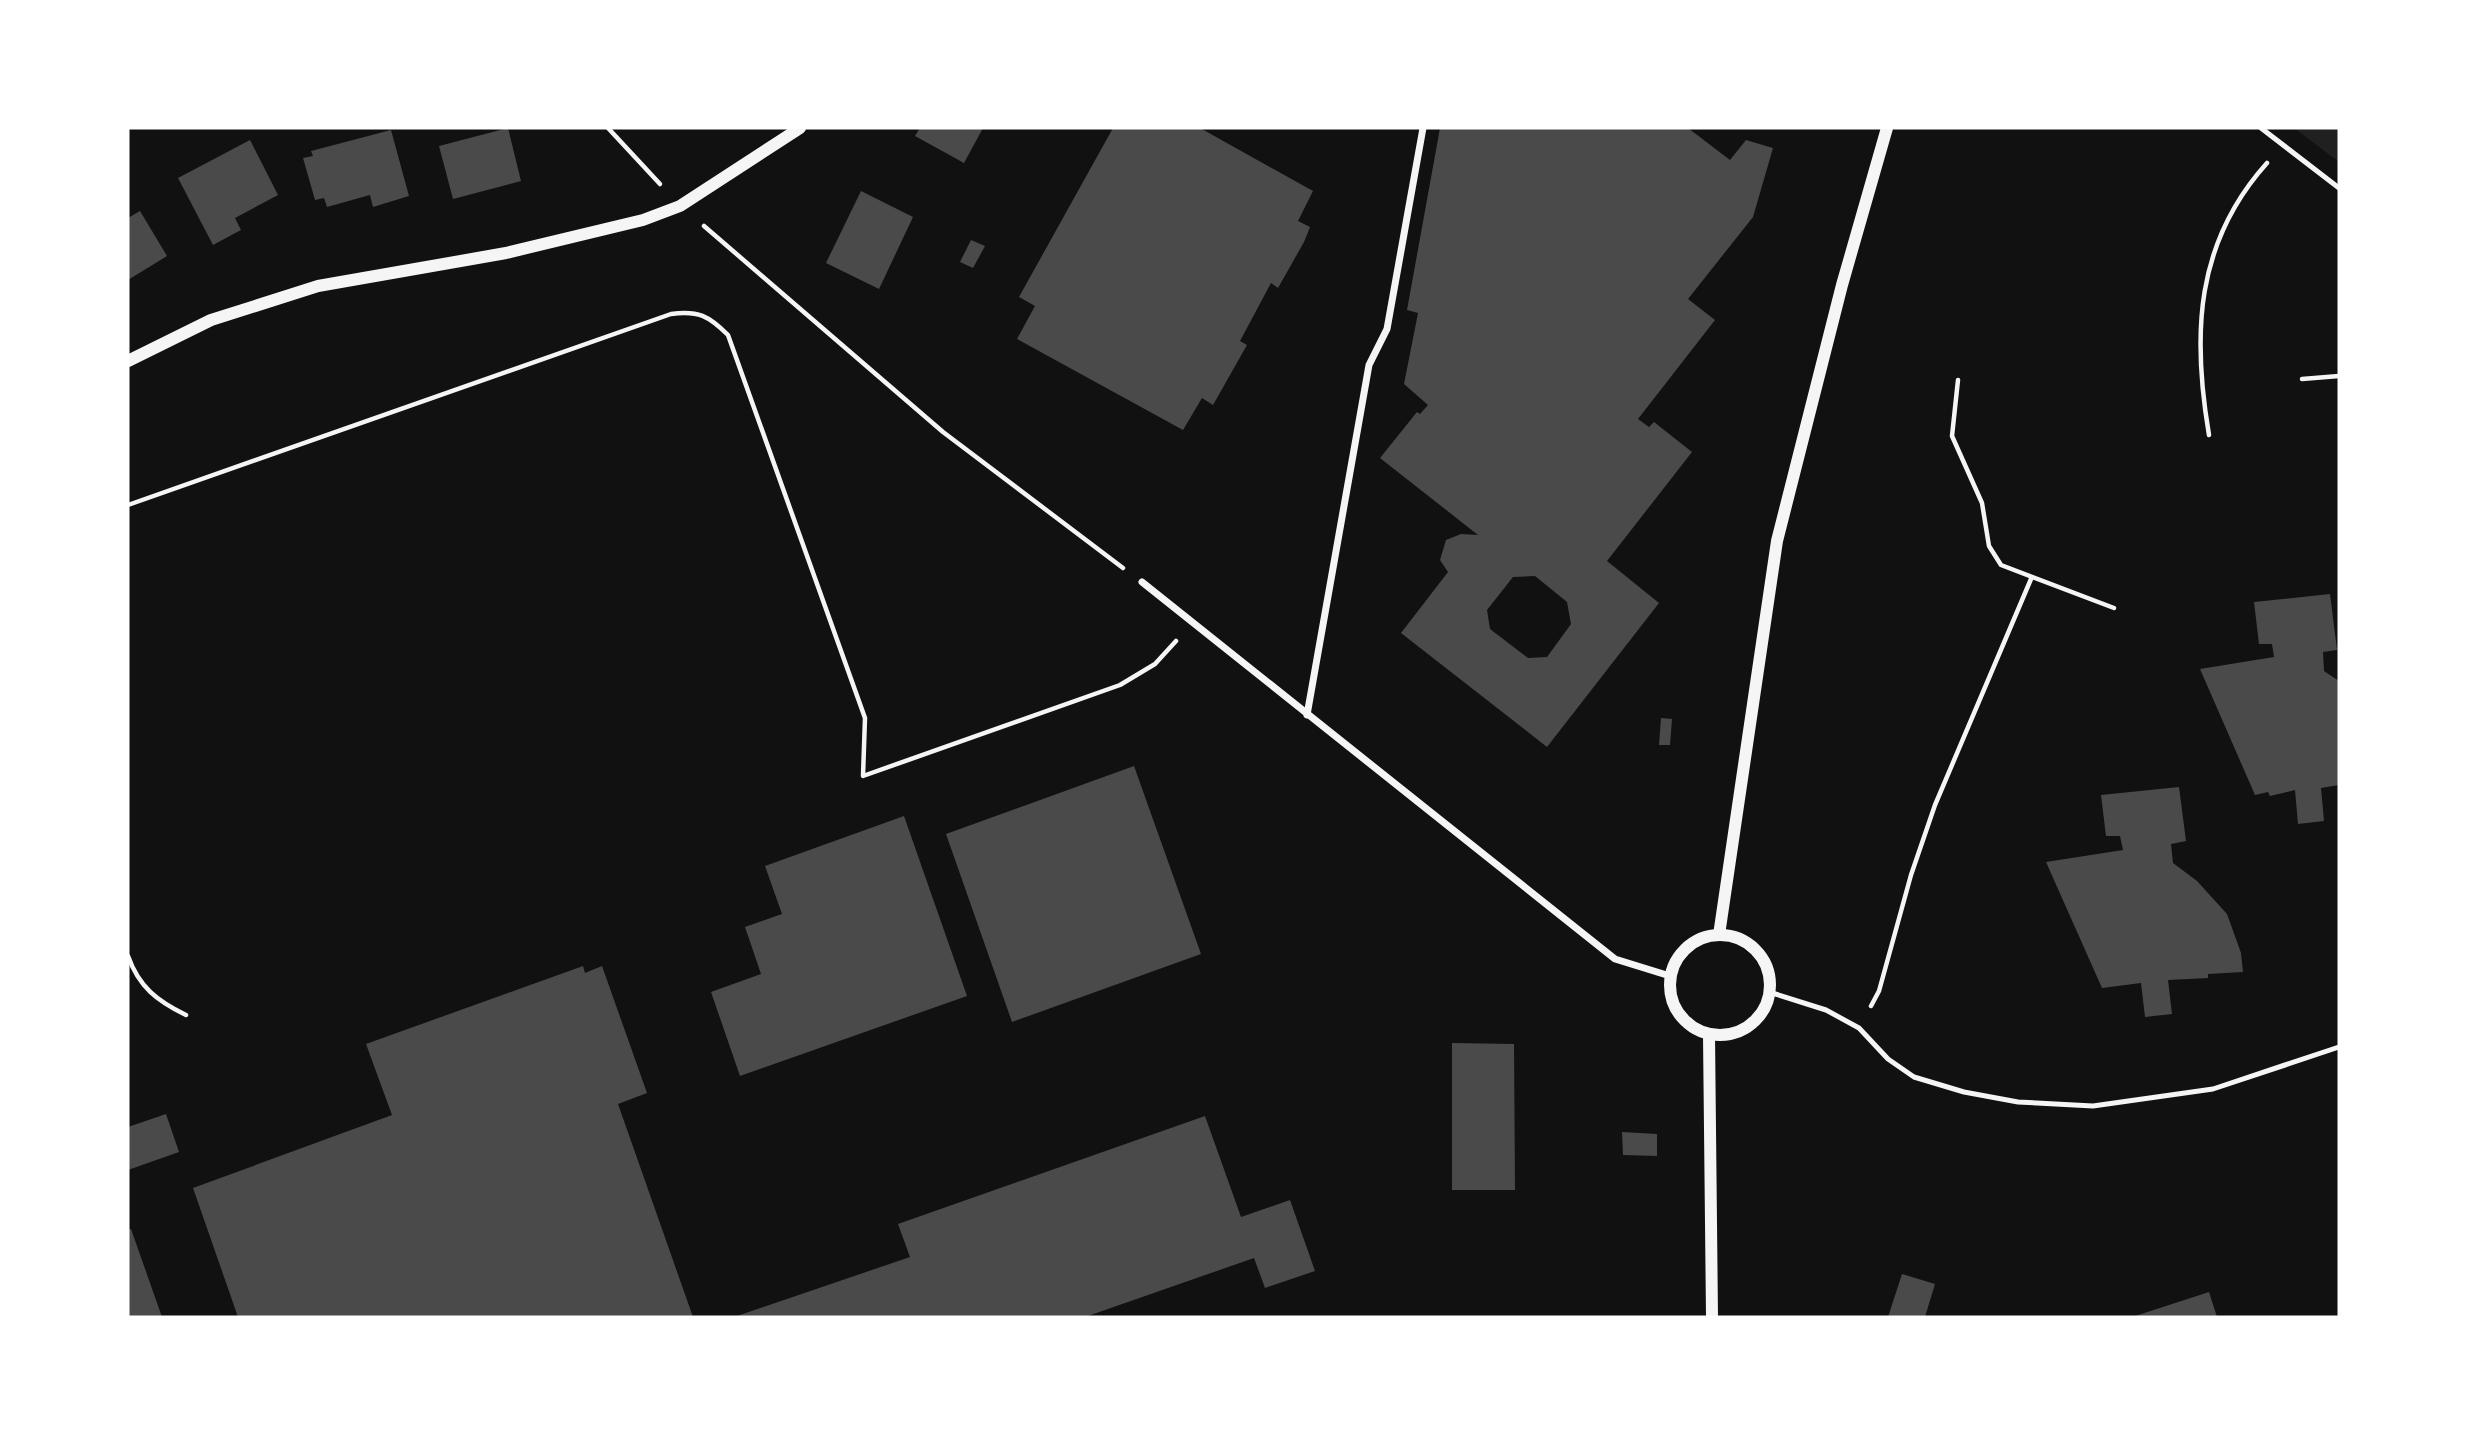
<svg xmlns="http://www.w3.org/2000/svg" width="2467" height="1445" font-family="'Roboto Condensed',sans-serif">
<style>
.green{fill:#202020}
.building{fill:#4a4a4a;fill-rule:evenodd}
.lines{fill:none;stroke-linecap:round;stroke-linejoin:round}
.path{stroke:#f5f5f5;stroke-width:4.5}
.service{stroke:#f5f5f5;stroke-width:5}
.minor{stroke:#f5f5f5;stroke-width:7}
.tertiary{stroke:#f5f5f5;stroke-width:12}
</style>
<rect width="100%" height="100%" fill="#111"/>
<path class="green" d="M2294,128h45v34z"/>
<g class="building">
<path d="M508,128l13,53 -68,18 -14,-53z"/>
<path d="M920,128h63l-19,35 -49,-27z"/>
<path d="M1113,128h87l113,63 -15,30 12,6 -6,15 -26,46 -7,-5 -31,58 7,4 -34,60 -11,-7 -19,32 -166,-91 18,-33 -16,-9z"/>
<path d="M1440,128h248l42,32 16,-20 27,8 -20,69 -65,82 27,21 -77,99 11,8 5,-5 38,30 -85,109 52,42 -112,144 -146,-114 47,-61 -8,-12 6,-20 15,-6 17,1 -98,-77 37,-46 3,2 8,-9 -24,-21 14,-71 -11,-3zM1535,576l32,26 4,22 -24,33 -19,1 -38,-29 -3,-19 26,-33z"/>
<path d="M391,130l18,66 -36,11 -3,-12 -43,12 -3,-9 -9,2 -12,-42 10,-2 -2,-5z"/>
<path d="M250,140l28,55 -43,23 6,12 -28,15 -35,-67z"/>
<path d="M861,191l52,26 -34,72 -53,-26z"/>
<path d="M140,211l27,45 -39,24v-62z"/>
<path d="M971,240l14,6 -12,22 -13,-6z"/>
<path d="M2330,594l7,56 -14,2 1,19 15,10v104l-18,3 3,33 -26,3 -3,-34 -25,6 -2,-4 -13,3 -55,-126 74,-12 -2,-13h-13l-5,-42z"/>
<path d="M1661,718l11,1 -2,26h-11z"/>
<path d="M1134,766l67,188 -189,68 -66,-188z"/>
<path d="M2179,787l7,54 -15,3 2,19 24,18 30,33 14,39 2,19 -35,2v4l-40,2 4,34 -27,3 -4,-34 -39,5 -56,-126 77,-12 -3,-14h-14l-5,-41z"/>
<path d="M904,816l63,180 -227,80 -29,-84 50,-18 -16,-47 37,-13 -17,-48z"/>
<path d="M583,966l2,7 17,-7 45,127 -29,11 75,213h-455l-45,-129 199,-73 -26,-71z"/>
<path d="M1452,1043l62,1 1,146h-63z"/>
<path d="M166,1114l13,38 -51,18v-43z"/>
<path d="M1205,1116l36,101 49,-17 25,71 -50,17 -11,-30 -169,59h-351l176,-60 -12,-33z"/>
<path d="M1622,1132l35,2v22l-34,-1z"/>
<path d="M131,1229l31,88h-34v-87z"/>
<path d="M1902,1274l33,10 -10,33h-37z"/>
<path d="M2209,1292l8,25h-85z"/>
</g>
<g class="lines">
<g class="path">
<path d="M608,128l52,56"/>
<path d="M704,226l239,206 180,136"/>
<path d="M2302,379l37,-3"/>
<path d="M1958,380l-6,56 30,67 7,43 12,19 113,43"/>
<path d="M2209,435c-17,-100 -14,-192 58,-272"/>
<path d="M128,505l543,-191c27,-4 38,2 57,21l137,383 -2,58 257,-91 35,-21 21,-23"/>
<path d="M128,956c11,31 29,45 58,59"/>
<path d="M1871,1006l8,-15 32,-116 24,-70 96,-226"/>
</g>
<g class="service">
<path d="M2261,128l78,60"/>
<path d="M1769,992l57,18 33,18 29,31 26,18 50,15 54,10 75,4 120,-17 126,-42"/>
</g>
<g class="minor">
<path d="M1142,582l473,377 55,17"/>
<path d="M1307,715l62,-350 18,-36 36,-201"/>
</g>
<g class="tertiary">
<path d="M128,361l83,-41 107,-34 188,-33 137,-33 37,-14 120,-78"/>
<path d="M1719,935l58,-394 65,-256 45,-157"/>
<circle cx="1720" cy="985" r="50"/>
<path d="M1709,1035l3,282"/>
</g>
</g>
<rect width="2467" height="1445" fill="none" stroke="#ffffff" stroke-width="259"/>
</svg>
